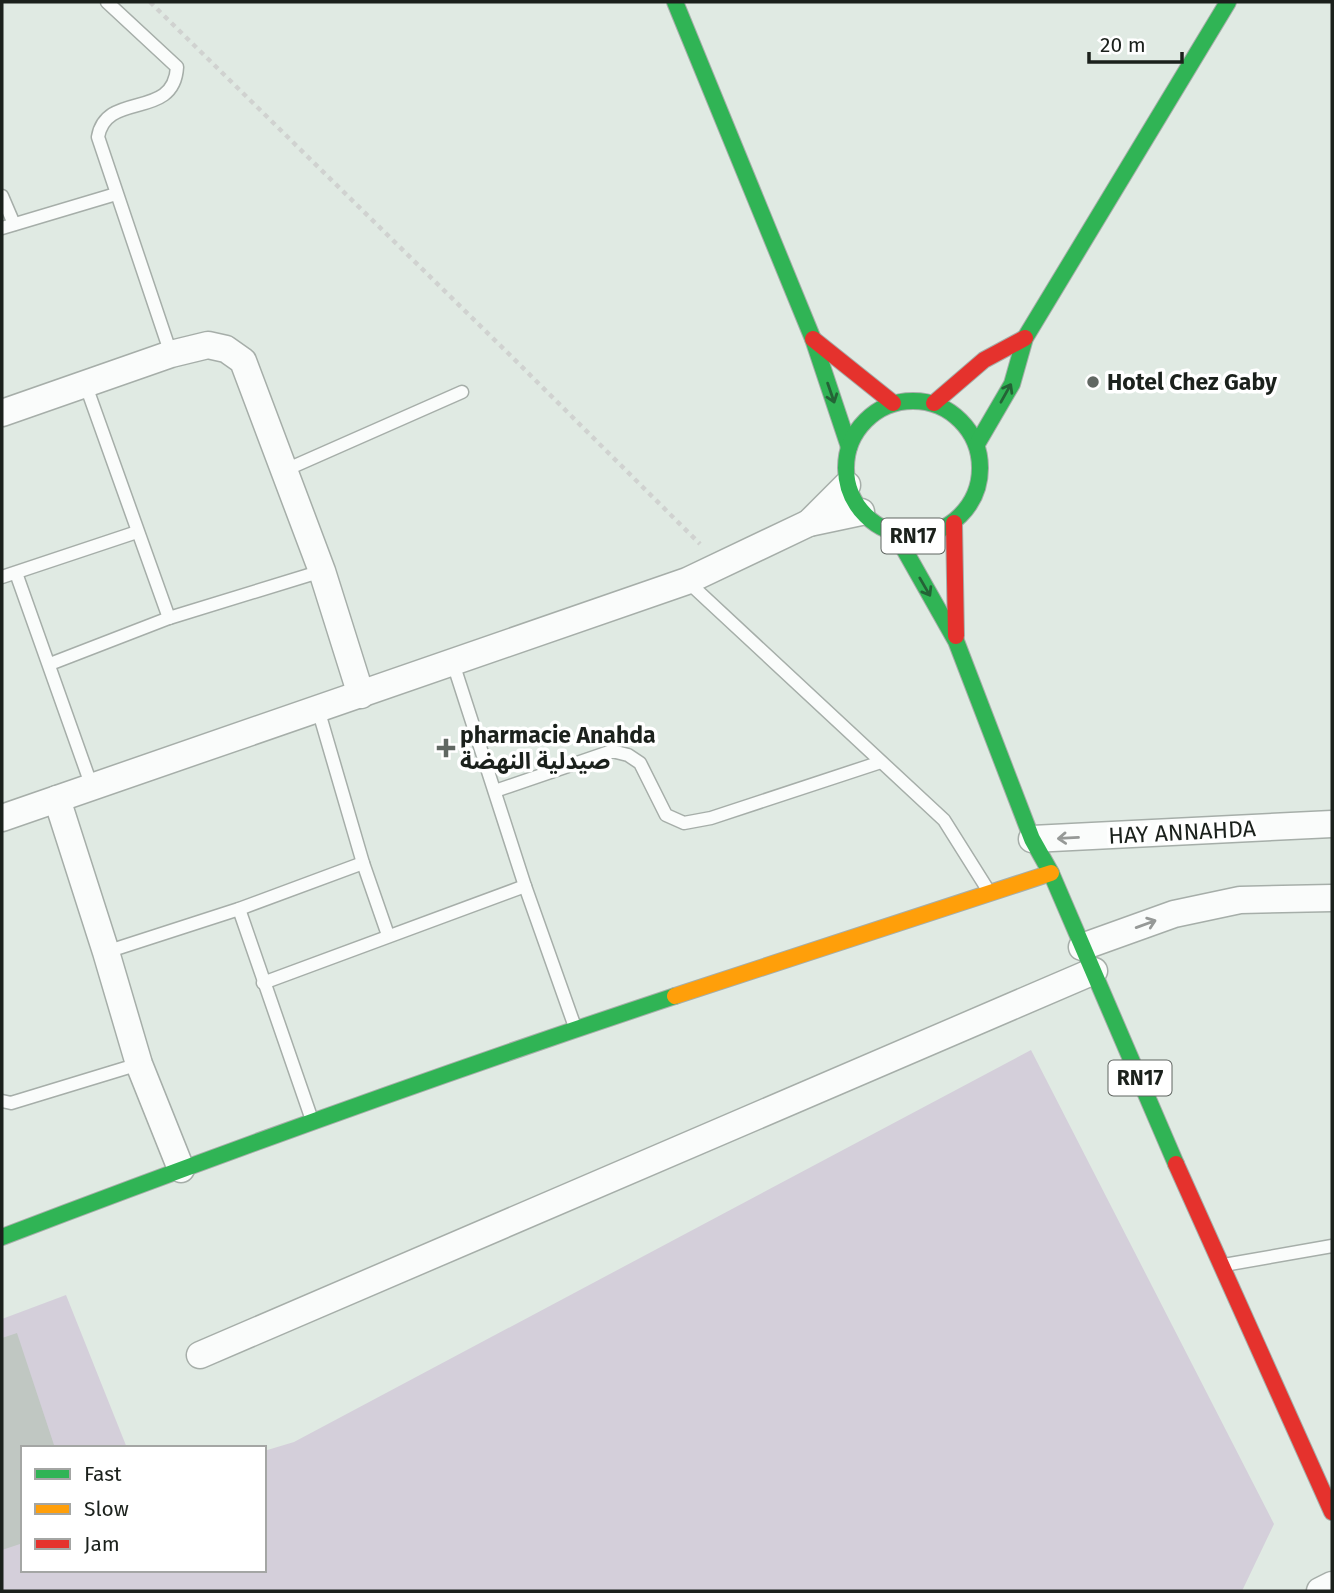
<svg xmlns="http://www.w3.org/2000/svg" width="1334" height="1593" font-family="'Fira Sans','Noto Sans Arabic',sans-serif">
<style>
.green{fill:#d4cfda}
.building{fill:#c0c7c2}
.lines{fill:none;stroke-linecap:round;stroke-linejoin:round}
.lane-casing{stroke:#a6aea9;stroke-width:15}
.street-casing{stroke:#a6aea9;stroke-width:29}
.fast-casing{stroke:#a6aea9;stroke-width:18}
.slow-casing{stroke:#a6aea9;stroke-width:18}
.jam-casing{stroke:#a6aea9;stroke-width:18}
.path{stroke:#d0d2d0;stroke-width:4.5;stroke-dasharray:5 5;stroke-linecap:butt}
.lane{stroke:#fafcfb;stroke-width:12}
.street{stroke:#fafcfb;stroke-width:26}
.fast{stroke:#30b455;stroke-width:16}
.slow{stroke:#ff9f0a;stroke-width:16}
.jam{stroke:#e5322d;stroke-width:16}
.oneway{stroke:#246336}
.oneway2{stroke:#969997}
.poi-dot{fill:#606762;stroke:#fff;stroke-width:2.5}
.labels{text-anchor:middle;stroke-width:7;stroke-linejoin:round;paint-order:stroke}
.shield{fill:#fff;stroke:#5f6460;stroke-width:2}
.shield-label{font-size:21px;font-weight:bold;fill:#1b211c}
.poi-label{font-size:23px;font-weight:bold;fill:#1b211c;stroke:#fff;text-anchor:start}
.street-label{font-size:23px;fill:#1b211c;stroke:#fff}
</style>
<rect width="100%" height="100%" fill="#e0eae3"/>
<path class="green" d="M1031,1050l243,474 -32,67h-1240v-272l64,-24 61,153h-104v122h241v-119l30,-9z"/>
<path class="building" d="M17,1333l38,115h-32v95l-21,7v-212z"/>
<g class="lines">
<defs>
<g id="lane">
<path d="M107,2l70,65c-3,54 -71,23 -79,70l73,217"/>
<path d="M2,196l12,28"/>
<path d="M2,228l114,-34"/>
<path d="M85,383l84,235"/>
<path d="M283,471l179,-79"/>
<path d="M16,573l76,214"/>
<path d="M2,577l135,-45"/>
<path d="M687,581l257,239 44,70"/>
<path d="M453,663l72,223 50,141"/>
<path d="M50,664l119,-46 153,-47"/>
<path d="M318,709l45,154 25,72"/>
<path d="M495,791l117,-40 16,4 12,8 26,52 18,8 27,-5 170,-56"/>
<path d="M239,909l73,211"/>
<path d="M106,952l133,-43 124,-46"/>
<path d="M263,983l262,-97"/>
<path d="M2,1101l9,2 128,-39"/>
<path d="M1224,1265l108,-19"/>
</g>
<g id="street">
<path d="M2,413l169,-59 37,-9 18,4 17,12 79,210 39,124"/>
<path d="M809,523l38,-38"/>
<path d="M57,799l49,153 33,112 42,105"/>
<path d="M2,818l685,-237 122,-58 52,-11"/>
<path d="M1032,839l300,-15"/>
<path d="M1082,947l92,-33 66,-14 92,-2"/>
<path d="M200,1355l894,-384"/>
<path d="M1320,1591l12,-6"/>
</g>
<g id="fast">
<path d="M675,2l138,337 36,108"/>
<circle cx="913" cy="468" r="67"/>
<path d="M977,444l35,-60 13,-46 203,-336"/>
<path d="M895,533l61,108 76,198 19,34 125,291"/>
<path d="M2,1237c223,-85 447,-166 673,-241"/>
</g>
<path id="slow" d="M675,996l376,-123"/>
<g id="jam">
<path d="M813,339l80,64"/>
<path d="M934,403l50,-43 41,-22"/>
<path d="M954,523l2,113"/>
<path d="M1176,1164l156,348"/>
</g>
</defs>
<use href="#lane" class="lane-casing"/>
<use href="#street" class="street-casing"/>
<use href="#fast" class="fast-casing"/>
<use href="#slow" class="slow-casing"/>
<use href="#jam" class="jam-casing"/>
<path class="path" d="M150,2l358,351 192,191"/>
<use href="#lane" class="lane"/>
<use href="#street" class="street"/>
<use href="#fast" class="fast"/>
<use href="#slow" class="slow"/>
<use href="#jam" class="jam"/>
</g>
<defs><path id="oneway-shaft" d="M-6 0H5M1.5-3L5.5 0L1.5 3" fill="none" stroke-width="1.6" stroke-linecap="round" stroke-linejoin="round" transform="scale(1.75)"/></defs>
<g class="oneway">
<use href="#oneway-shaft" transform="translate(831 393) rotate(71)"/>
<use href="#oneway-shaft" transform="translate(1006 393) rotate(-61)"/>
<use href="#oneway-shaft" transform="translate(925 587) rotate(60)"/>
</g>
<g class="oneway2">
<use href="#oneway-shaft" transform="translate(1068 838) rotate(177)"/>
<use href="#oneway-shaft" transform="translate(1146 924) rotate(-20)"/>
</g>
<g class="poi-dot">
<circle cx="1093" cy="382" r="7"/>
<path d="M442.5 737.5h7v7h7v7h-7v7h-7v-7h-7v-7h7z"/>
</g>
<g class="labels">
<g class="shield">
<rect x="881.5" y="518.5" width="63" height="35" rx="5"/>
<rect x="1108.5" y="1060.5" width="63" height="35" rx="5"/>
</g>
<g class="shield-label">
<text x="913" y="543">RN17</text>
<text x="1140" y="1085">RN17</text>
</g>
<g class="poi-label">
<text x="1107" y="390">Hotel Chez Gaby</text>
<text x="460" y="743">pharmacie Anahda<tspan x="460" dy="26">صيدلية النهضة</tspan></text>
</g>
<g class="street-label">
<text transform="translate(1182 832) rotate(-3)" y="8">HAY ANNAHDA</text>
</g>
</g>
<rect width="1334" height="1593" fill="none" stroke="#1b211c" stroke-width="7"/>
<rect x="21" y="1446" width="245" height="126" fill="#ffffff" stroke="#a4a6a4" stroke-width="2"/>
<rect x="35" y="1469" width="35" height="10" fill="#30b455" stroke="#a4a6a4" stroke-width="2"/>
<text x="84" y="1481" font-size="21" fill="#1b211c">Fast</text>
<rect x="35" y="1504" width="35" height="10" fill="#ff9f0a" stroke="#a4a6a4" stroke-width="2"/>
<text x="84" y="1516" font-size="21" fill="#1b211c">Slow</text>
<rect x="35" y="1539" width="35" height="10" fill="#e5322d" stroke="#a4a6a4" stroke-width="2"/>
<text x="84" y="1551" font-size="21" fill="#1b211c">Jam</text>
<path d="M1089 52v10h93v-10" fill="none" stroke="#1b211c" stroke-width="3.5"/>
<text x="1100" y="52" font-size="21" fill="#1b211c" stroke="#ffffff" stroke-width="5" paint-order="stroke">20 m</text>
</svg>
